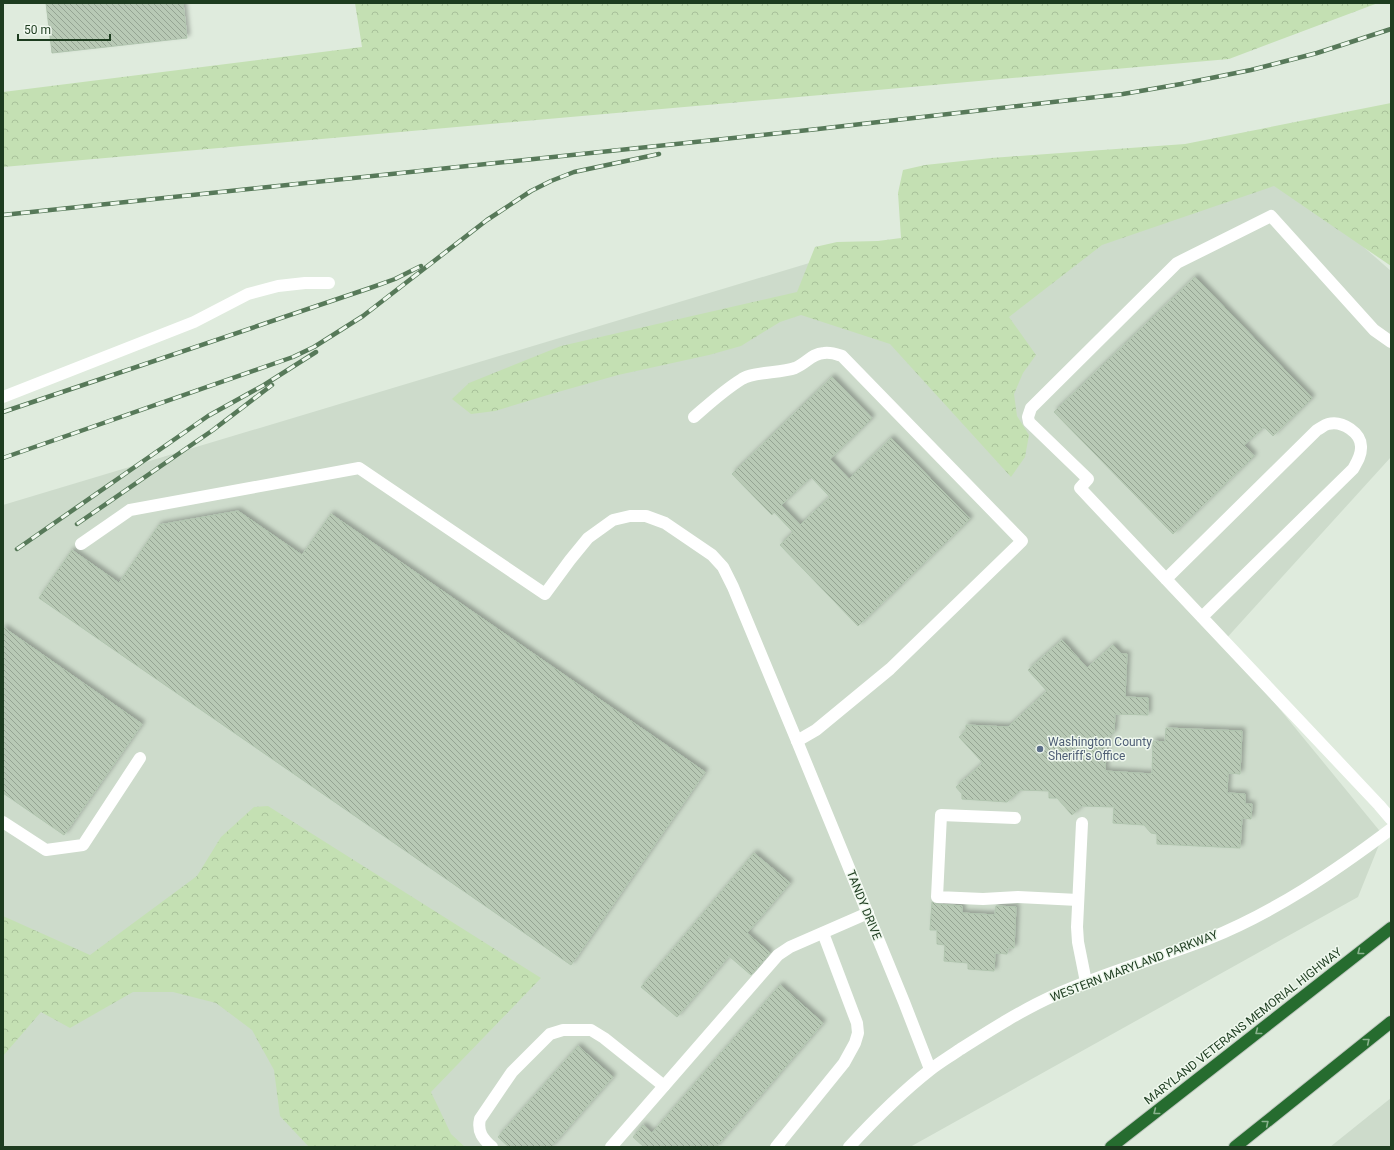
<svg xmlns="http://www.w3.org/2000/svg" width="1394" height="1150" font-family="Roboto,sans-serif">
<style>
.built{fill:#cddbcb}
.forest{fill:url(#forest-crowns)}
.building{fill:url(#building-back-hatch);stroke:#b1c5af;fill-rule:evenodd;filter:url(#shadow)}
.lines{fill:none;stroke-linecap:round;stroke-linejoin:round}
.highway-casing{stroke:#c0c8c0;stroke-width:14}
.minor{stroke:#fff;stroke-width:12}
.highway{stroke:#266c2f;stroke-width:12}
.rail-casing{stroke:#577959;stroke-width:4.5}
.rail{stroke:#eff8ee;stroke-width:3;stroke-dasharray:9;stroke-linecap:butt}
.oneway{stroke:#8ab28e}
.service-dot{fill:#5c6f8a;stroke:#eff8ee;stroke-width:1.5}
.labels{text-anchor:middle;stroke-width:3;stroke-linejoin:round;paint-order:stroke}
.service-label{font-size:12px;fill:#4e5e75;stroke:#eff8ee;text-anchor:start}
.street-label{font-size:12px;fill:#1d3c1f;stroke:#eff8ee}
</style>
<defs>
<pattern id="forest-crowns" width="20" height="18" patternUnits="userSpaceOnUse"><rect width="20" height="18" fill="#c4e0b3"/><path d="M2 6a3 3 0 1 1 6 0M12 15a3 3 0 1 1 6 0" fill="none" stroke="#a8c19a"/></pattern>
<pattern id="building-back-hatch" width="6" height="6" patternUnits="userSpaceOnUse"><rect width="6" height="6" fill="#b8c9b5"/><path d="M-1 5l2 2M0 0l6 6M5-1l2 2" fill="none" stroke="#95a493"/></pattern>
<filter id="shadow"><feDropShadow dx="3" dy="-3" stdDeviation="2" flood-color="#0004"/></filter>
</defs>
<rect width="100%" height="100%" fill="#dfebdd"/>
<g class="built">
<path d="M1261,157l130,114v186l-167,184 159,194 -25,62 -448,250h-907v-642l813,-244z"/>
<path d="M1391,1098v49h-61z"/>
</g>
<g class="forest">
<path d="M355,3h1023l-149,56 -1226,108v-75l359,-45z"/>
<path d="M1391,103v163l-117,-80 -172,59 -93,72 27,38 -13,18 -9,21 3,22 12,19 -4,22 -14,20 -121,-133 -89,-29 -21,7 -39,24 -32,9 -91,20 -67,19 -56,17 -24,3 -19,-15 17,-16 92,-37 236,-54 18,-45 22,-5 41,-1 23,-3 -3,-45 5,-23 22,-5 66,-7 194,-14z"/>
<path d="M268,806l273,172 -110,114 20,42 14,13h-156l-29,-31 -6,-46 -22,-40 -36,-27 -43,-11h-40l-63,36 -29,-16 -38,44v-140l87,39 107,-79 24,-39 33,-30z"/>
</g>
<g class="building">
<path d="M46,3h137l4,35 -135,15z"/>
<path d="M1195,277l117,121 -39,38 -9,-9 -20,18 10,11 -81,78 -119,-122z"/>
<path d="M832,377l40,41 -42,41 19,20 42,-41 79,81 -112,107 -78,-81 13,-13 -19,-20 -2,3 -40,-41zM811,477l19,20 -30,28 -19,-20z"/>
<path d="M238,511l64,44 29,-41 374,258 -134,193 -532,-367 33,-48 47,33 40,-58z"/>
<path d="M3,627l139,97 -78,111 -61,-42z"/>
<path d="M1062,640l25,28 26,-23 8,9h6l-2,43 23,1v17l-33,-1 -1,18 -7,6 -2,33 47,3 1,-33 12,1 1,-14 76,3 -2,43 -12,-1 -1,20 18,1v10h7l-1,15 -9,-1 -2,30 -83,-4v-10l-6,-1 -7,-8 -31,-2 1,-16 -32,-1 -10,9 -15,-17h-8v-7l-29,-1 -13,12 -45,-3v-5l-6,-7 27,-24 -24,-26 7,-6v-6l42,2 39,-36 -19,-21z"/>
<path d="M754,853l36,30 -43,50 23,20 -19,22 -22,-19 -52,61 -36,-30z"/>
<path d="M932,902l5,2 25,2v7l33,2 1,-9 20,1 -2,41h-6l-1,6 -12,-1 -1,18 -26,-2v-6l-24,-2 1,-16 -8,-1v-14h-7z"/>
<path d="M780,985l43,38 -107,124h-72l-11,-10 10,-12 9,8z"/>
<path d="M578,1046l35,31 -62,70h-42l-11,-10z"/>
</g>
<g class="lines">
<defs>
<g id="highway">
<path d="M1111,1147l280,-219"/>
<path d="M1235,1147l156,-125"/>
</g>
</defs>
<use href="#highway" class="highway-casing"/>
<g class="minor">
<path d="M1391,342l-17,-12 -103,-114 -94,47 -146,145 -3,9 1,5 59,57 -8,9 299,317 12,14"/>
<path d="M3,397l191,-75 54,-28 30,-8 27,-3h24"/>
<path d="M694,417c15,-13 30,-27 48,-38 10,-7 39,-6 53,-11 12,-5 16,-14 29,-15 7,-1 12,1 18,3l180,185 -132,128 -74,61 -19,11"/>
<path d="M81,544l49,-34 229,-42 186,126 25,-34 18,-22 25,-18 17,-4h16l19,7 47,32 11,12 10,20 64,154 107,261 26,67"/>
<path d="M1166,579l151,-149c4,-2 7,-5 11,-6 14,-4 34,9 33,24 0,8 -4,14 -8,21l-151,148"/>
<path d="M1015,818l-74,-3 -4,82 46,2 35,-2 60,3"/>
<path d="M3,822l43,28 37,-5 57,-87"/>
<path d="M1082,823l-5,104 1,15 8,40"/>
<path d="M492,1147c-9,-8 -15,-15 -12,-28l32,-47 38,-38 13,-4h28l13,8 60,48"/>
<path d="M611,1147l167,-192 12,-8 78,-34"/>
<path d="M776,1147l68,-84 11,-20 3,-10 -1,-10 -34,-90"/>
<path d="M849,1147c24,-26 53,-55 81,-77 9,-7 19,-13 29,-20 30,-19 61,-39 94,-54 50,-23 104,-37 155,-57 67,-27 126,-67 183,-110"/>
</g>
<use href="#highway" class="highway"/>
<defs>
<g id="rail">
<path d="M3,215l815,-86 305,-35 58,-10 70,-14 66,-17 74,-24"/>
<path d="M3,412l367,-124 25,-9 26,-13"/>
<path d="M3,458l290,-101 21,-10 49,-31 124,-96 44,-29 20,-10 23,-9 85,-18"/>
<path d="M77,524l136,-94 59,-45"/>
<path d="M17,549l191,-133 56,-31 52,-33"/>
</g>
</defs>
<use href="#rail" class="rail-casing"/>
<use href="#rail" class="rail"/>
</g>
<defs><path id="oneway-chevron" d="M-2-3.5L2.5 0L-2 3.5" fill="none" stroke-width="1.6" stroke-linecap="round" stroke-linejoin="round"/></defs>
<g class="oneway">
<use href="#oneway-chevron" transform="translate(1360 952) rotate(142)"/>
<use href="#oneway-chevron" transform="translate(1258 1032) rotate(142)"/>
<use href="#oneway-chevron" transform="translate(1367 1041) rotate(-39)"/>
<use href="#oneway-chevron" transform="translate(1156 1112) rotate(142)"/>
<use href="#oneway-chevron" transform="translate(1266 1123) rotate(-39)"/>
</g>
<circle class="service-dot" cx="1040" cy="749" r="4"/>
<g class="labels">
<g class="service-label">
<text x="1048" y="746">Washington County<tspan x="1048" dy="14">Sheriff's Office</tspan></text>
</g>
<g class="street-label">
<text transform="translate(864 905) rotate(68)" y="4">TANDY DRIVE</text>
<text transform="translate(1134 966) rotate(-21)" y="4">WESTERN MARYLAND PARKWAY</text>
<text transform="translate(1243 1026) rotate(-38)" y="4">MARYLAND VETERANS MEMORIAL HIGHWAY</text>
</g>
</g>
<rect width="1394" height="1150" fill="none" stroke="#1d3c1f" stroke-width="8"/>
<path d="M18 34v6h92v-6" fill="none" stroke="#1d3c1f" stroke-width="2"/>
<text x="24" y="34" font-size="12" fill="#1d3c1f" stroke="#eff8ee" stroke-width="3" paint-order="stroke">50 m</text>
</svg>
